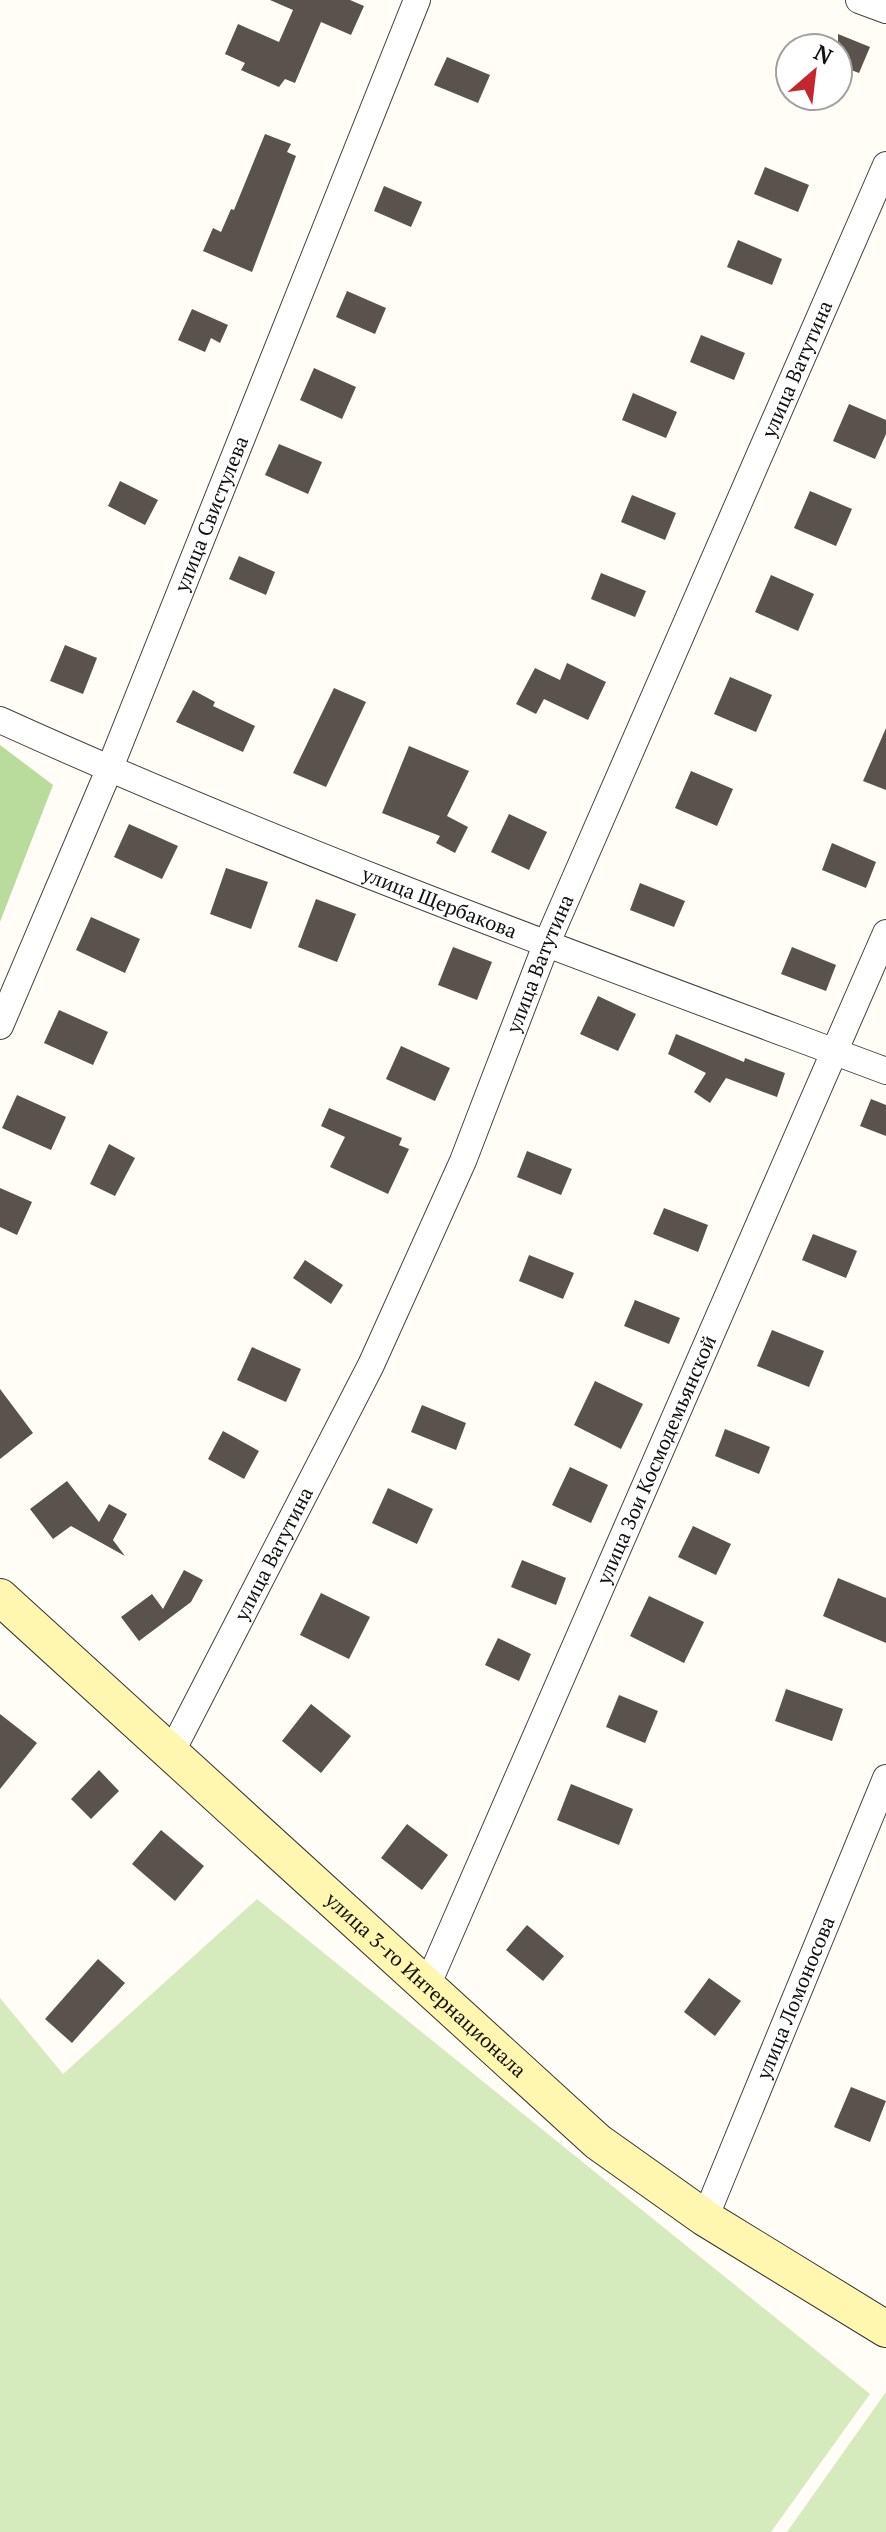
<svg xmlns="http://www.w3.org/2000/svg" width="886" height="2532" font-family="'PT Serif',serif">
<style>
.green{fill:#d5ebbd}
.forest{fill:#b9dc9c}
.building{fill:#5a524d}
.lines{fill:none;stroke-linecap:round;stroke-linejoin:round}
.minor-casing{stroke:#444;stroke-width:28}
.secondary-casing{stroke:#333;stroke-width:38}
.minor{stroke:#fff;stroke-width:26}
.secondary{stroke:#fff6b0;stroke-width:36}
.labels{text-anchor:middle;stroke-width:8;stroke-linejoin:round;paint-order:stroke}
.street-label{font-size:20px;fill:#111;stroke:#fff}
</style>
<rect width="100%" height="100%" fill="#fffdf5"/>
<g class="green">
<path d="M257,1899l613,495 -99,138h-771v-534l63,76z"/>
<path d="M886,2392v140h-99z"/>
</g>
<path class="forest" d="M0,745l53,40 -53,137z"/>
<g class="building">
<path d="M270,0h80l14,6 -13,29 -30,-13 -26,61 -10,-4 -6,8 -38,-17 4,-7 -20,-9 13,-30 41,18 14,-32z"/>
<path d="M838,34l32,13 -11,26 -21,-8z"/>
<path d="M447,57l43,18 -12,28 -44,-18z"/>
<path d="M265,134l26,10 -4,8 9,4 -44,116 -49,-21 10,-23 8,4 10,-23 3,1z"/>
<path d="M765,167l44,18 -11,27 -44,-18z"/>
<path d="M384,186l38,16 -11,25 -37,-16z"/>
<path d="M738,240l44,19 -10,26 -45,-18z"/>
<path d="M347,291l39,17 -11,26 -39,-17z"/>
<path d="M192,309l36,16 -8,18 -9,-5 -6,14 -27,-12z"/>
<path d="M701,335l44,18 -11,27 -44,-18z"/>
<path d="M314,368l42,19 -14,32 -42,-19z"/>
<path d="M633,393l44,19 -11,26 -44,-18z"/>
<path d="M849,404l37,16v14l-11,25 -42,-18z"/>
<path d="M279,444l43,18 -14,32 -43,-19z"/>
<path d="M120,481l38,19 -13,25 -37,-19z"/>
<path d="M810,491l42,18 -16,37 -42,-18z"/>
<path d="M632,495l44,18 -11,27 -44,-18z"/>
<path d="M239,556l36,16 -9,23 -37,-16z"/>
<path d="M601,573l45,18 -11,26 -44,-18z"/>
<path d="M771,575l43,19 -16,37 -43,-19z"/>
<path d="M65,645l32,13 -14,36 -33,-13z"/>
<path d="M567,663l39,19 -18,38 -44,-21 -8,15 -20,-10 19,-36 25,12z"/>
<path d="M730,677l42,18 -16,37 -42,-18z"/>
<path d="M334,688l32,14 -40,85 -33,-14z"/>
<path d="M193,690l22,12 -2,4 42,20 -12,26 -67,-30z"/>
<path d="M886,728v62l-23,-9z"/>
<path d="M409,746l60,25 -22,45 21,11 -13,26 -19,-10 4,-7 -58,-23z"/>
<path d="M691,771l42,18 -16,37 -42,-18z"/>
<path d="M509,814l38,18 -18,38 -38,-18z"/>
<path d="M129,824l49,22 -16,33 -48,-22z"/>
<path d="M832,843l44,19 -10,26 -44,-18z"/>
<path d="M226,868l42,14 -17,47 -41,-15z"/>
<path d="M640,883l45,18 -11,26 -44,-17z"/>
<path d="M316,899l40,15 -19,48 -39,-15z"/>
<path d="M91,917l49,22 -15,34 -49,-23z"/>
<path d="M453,947l39,15 -15,38 -39,-15z"/>
<path d="M792,947l44,18 -10,26 -45,-17z"/>
<path d="M598,996l38,18 -18,37 -38,-17z"/>
<path d="M59,1010l49,22 -15,33 -49,-22z"/>
<path d="M676,1034l68,28 1,-4 40,15 -8,24 -51,-19 -16,25 -16,-11 12,-19 -38,-19z"/>
<path d="M401,1046l49,22 -15,33 -49,-22z"/>
<path d="M17,1095l49,22 -15,33 -49,-22z"/>
<path d="M871,1099l15,6v31l-26,-10z"/>
<path d="M329,1108l73,30 -3,7 10,4 -21,45 -58,-27 15,-30 -24,-11z"/>
<path d="M109,1144l26,14 -20,38 -25,-12z"/>
<path d="M527,1151l45,18 -11,26 -44,-18z"/>
<path d="M0,1188l32,14 -15,33 -17,-8z"/>
<path d="M664,1208l44,17 -10,27 -45,-18z"/>
<path d="M813,1234l44,17 -11,27 -44,-18z"/>
<path d="M529,1255l45,18 -11,26 -44,-18z"/>
<path d="M305,1260l38,25 -12,19 -38,-26z"/>
<path d="M635,1300l45,18 -11,26 -45,-18z"/>
<path d="M772,1330l52,21 -15,36 -52,-21z"/>
<path d="M252,1347l49,22 -15,33 -49,-22z"/>
<path d="M595,1381l48,23 -22,45 -47,-24z"/>
<path d="M0,1389l33,44 -33,26z"/>
<path d="M422,1405l44,18 -10,27 -45,-18z"/>
<path d="M725,1429l45,18 -11,27 -44,-18z"/>
<path d="M223,1431l36,20 -15,28 -36,-20z"/>
<path d="M570,1467l38,18 -17,38 -39,-18z"/>
<path d="M67,1481l32,41 10,-18 18,10 -14,26 12,16 -54,-30 -18,13 -23,-30z"/>
<path d="M388,1488l45,21 -16,35 -45,-21z"/>
<path d="M693,1526l38,18 -15,31 -38,-18z"/>
<path d="M522,1560l44,18 -10,27 -45,-18z"/>
<path d="M184,1570l19,10 -12,22 -52,39 -18,-24 31,-23 11,15z"/>
<path d="M838,1578l48,20v45l-63,-27z"/>
<path d="M321,1593l49,24 -21,42 -49,-24z"/>
<path d="M649,1596l55,26 -20,41 -54,-27z"/>
<path d="M498,1638l33,16 -12,27 -34,-16z"/>
<path d="M786,1689l57,20 -11,32 -57,-20z"/>
<path d="M619,1695l39,16 -13,32 -39,-16z"/>
<path d="M311,1704l40,32 -30,37 -39,-32z"/>
<path d="M0,1714l37,29 -37,46z"/>
<path d="M99,1770l20,21 -28,28 -20,-20z"/>
<path d="M571,1784l62,25 -14,36 -62,-25z"/>
<path d="M407,1824l41,31 -26,35 -41,-32z"/>
<path d="M161,1830l43,36 -29,35 -43,-37z"/>
<path d="M527,1925l37,31 -21,25 -37,-31z"/>
<path d="M98,1959l27,24 -53,60 -27,-24z"/>
<path d="M709,1978l32,23 -26,35 -31,-24z"/>
<path d="M851,2087l35,14 -16,41 -36,-15z"/>
</g>
<g class="lines">
<defs>
<g id="minor">
<path d="M859,0l27,10"/>
<path id="s1" d="M0,720c289,131 589,240 886,351"/>
<path id="s2" d="M0,1026l109,-256 308,-770"/>
<path id="s3" d="M171,1753l200,-388 92,-204 83,-216 340,-780"/>
<path id="s4" d="M427,1986l459,-1053"/>
<path id="s5" d="M705,2218l181,-440"/>
</g>
<g id="secondary">
<path id="s6" d="M0,1597l598,545 107,76 181,111"/>
</g>
</defs>
<use href="#minor" class="minor-casing"/>
<use href="#secondary" class="secondary-casing"/>
<use href="#minor" class="minor"/>
<use href="#secondary" class="secondary"/>
</g>
<g class="labels">
<g class="street-label">
<text dy="7" stroke="none"><textPath href="#s3" startOffset="1520">улица Ватутина</textPath></text>
<text dy="7" stroke="none"><textPath href="#s2" startOffset="554">улица Свистулева</textPath></text>
<text dy="7" stroke="none"><textPath href="#s1" startOffset="476">улица Щербакова</textPath></text>
<text dy="7" stroke="none"><textPath href="#s3" startOffset="872">улица Ватутина</textPath></text>
<text dy="7" stroke="none"><textPath href="#s4" startOffset="574">улица Зои Космодемьянской</textPath></text>
<text dy="7" stroke="none"><textPath href="#s3" startOffset="224">улица Ватутина</textPath></text>
<text dy="7" stroke="none"><textPath href="#s6" startOffset="576">улица 3-го Интернационала</textPath></text>
<text dy="7" stroke="none"><textPath href="#s5" startOffset="238">улица Ломоносова</textPath></text>
</g>
</g>
<g transform="translate(814 72) rotate(28)"><circle r="38" fill="#ffffff" stroke="#a0a0a0" stroke-width="2"/>
<path d="M0-6L14 30L0 20L-14 30Z" fill="#c4262e"/>
<text y="-12" font-size="22" font-weight="bold" text-anchor="middle" fill="#111111">N</text>
</g>
</svg>
